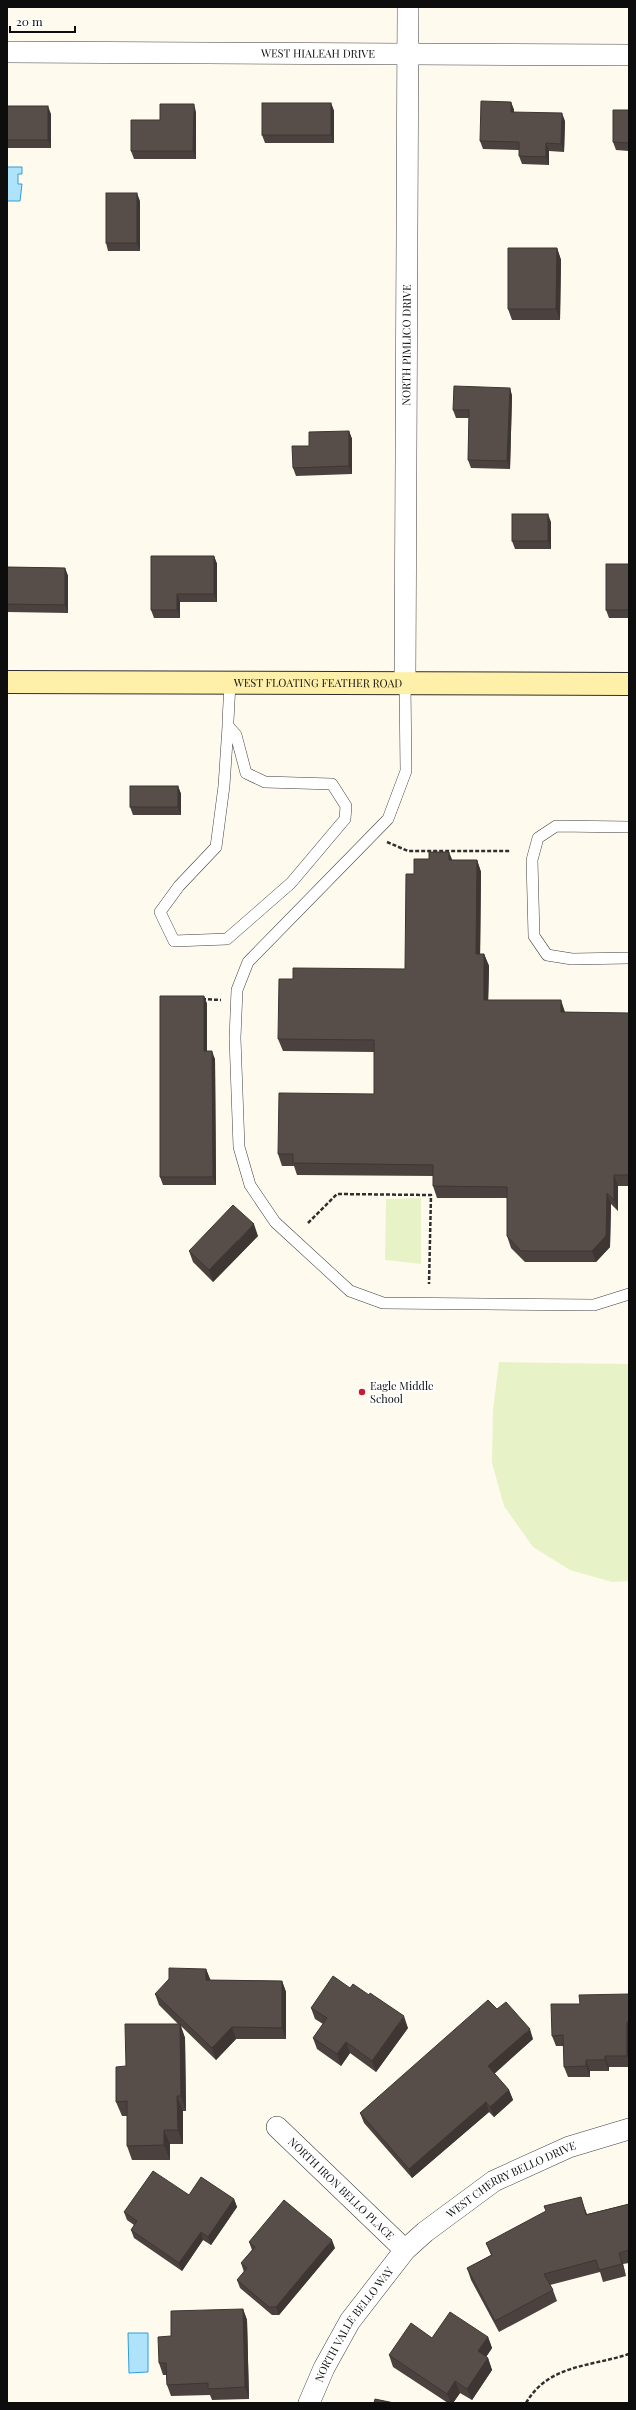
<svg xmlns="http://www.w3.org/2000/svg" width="636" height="2410" font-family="'Playfair Display',serif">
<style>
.pitch{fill:#e7f3c7}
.water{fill:#aee3fb;stroke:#309fd7}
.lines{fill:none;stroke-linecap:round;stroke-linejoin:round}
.lane-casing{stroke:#404040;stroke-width:12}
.street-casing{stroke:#404040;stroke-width:22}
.secondary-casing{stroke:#2f2f2f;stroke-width:24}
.path{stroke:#2f2f2f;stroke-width:2.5;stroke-dasharray:4 2;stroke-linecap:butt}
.lane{stroke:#fff;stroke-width:11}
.street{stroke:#fff;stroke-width:21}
.secondary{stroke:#fff0a9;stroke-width:22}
.wall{fill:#4b423f}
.shaded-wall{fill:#3d3633}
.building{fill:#574d49;stroke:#3d3633}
.poi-dot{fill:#c71b2f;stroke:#fff;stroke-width:1.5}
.labels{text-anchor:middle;stroke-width:4;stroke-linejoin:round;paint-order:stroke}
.street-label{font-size:11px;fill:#0d0d0d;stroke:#fff}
.poi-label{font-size:11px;fill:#0d0d0d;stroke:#fff;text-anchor:start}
</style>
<rect width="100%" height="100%" fill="#fffaee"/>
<g class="pitch">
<path d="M421,1198v66l-36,-4 1,-61z"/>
<path d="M499,1362l130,2v217l-17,1 -42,-12 -37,-23 -29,-41 -12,-43 1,-53z"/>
</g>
<g class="water">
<path d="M7,167h15v7h-4v10h4l-2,17h-13z"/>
<path d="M128,2333h20v39l-19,1z"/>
</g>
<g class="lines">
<defs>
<g id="lane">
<path d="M405,683l1,88 -18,48 -140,143 -11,28 -2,48 4,109 11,38 25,37 75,69 33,12 211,2 35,-11"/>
<path d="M228,726l8,9 10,38 19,9 67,2 14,22 -1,13 -54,64 -64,56 -53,2 -14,-29 19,-26 37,-39 8,-61 4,-60v-5l2,-38"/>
<path d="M629,827l-73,-1 -18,12 -6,22 2,76 13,19 25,4 57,-1"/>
</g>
<g id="street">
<path id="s1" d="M7,52l622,3"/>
<path id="s2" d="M405,683l3,-676"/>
<path id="s3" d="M277,2127l128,123"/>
<path id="s4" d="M309,2403l15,-35 26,-47 55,-71 20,-18 69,-51 75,-34 60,-18"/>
</g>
<g id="secondary">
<path id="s5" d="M7,682l622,2"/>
</g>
</defs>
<use href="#lane" class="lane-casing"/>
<use href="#street" class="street-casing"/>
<use href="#secondary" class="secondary-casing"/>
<g class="path">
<path d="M387,842l21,9h102"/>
<path d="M202,999l19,1"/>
<path d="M308,1223l29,-29 94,1 -2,89"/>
<path d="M526,2403c23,-39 64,-36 103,-49"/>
</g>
<use href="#lane" class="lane"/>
<use href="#street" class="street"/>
<use href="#secondary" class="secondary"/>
</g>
<g class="wall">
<path d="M511,102l3,8v2l51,9 -1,31 -15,-1v14l-27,-1 -3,-8v-6l-36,-1 -3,-8z"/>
<path d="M331,103l3,8v32h-69l-3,-8z"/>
<path d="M7,106l44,8v34h-44z"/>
<path d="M629,110v41l-13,-1 -3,-8z"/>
<path d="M196,112v47h-62l-3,-8 29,-31z"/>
<path d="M140,201v50h-32l-2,-8z"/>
<path d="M557,248l4,12 -1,60h-48l-4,-11z"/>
<path d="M510,388l2,8 -2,73 -39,-1 -3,-8 1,-42h-13l-3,-8z"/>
<path d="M349,431l3,8v35l-56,2 -3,-8 16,-22z"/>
<path d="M551,522v27h-36l-3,-8z"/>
<path d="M214,556l3,8v38h-37v16h-26l-3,-8z"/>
<path d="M629,564v54h-20l-3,-8z"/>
<path d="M7,567l58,1 3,8v37l-61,-1z"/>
<path d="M178,786l3,8v21h-48l-3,-8z"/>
<path d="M452,860h25l4,12 -1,82h4l5,12 -1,34 77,12 64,1v173h-11v25l-7,-7 -1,43 -14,15h-71l-14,-14 -4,-12v-38h-70l-4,-12v-10l-136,-1 -3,-9h-12l-4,-12 96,-60v-42l-91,-1 -5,-12 15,-60 112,-10 9,-95z"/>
<path d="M204,996l3,8v47l8,8 1,126h-53l-3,-8z"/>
<path d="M258,1236l-45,46 -20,-20 -4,-11z"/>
<path d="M206,1969l4,11 72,1 4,11v47h-50l-20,21 -35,-34 4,12 1,73h-3v33h-13v16h-38l-5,-14v-30h-5l-6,-14 10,-36 52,-42 -19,-19 -4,-11z"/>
<path d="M629,1994v73h-20v4h-19v6h-22l-4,-10v-21h-8l-4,-10 28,-32z"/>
<path d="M311,2008l97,20 -32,44 -26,-19 -9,13 -24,-17 -4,-11 10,-14 -8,-5z"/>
<path d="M497,2009l36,30 -39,34 15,17 4,10 -19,17 -5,-5 -77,66 -48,-55 -4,-10z"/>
<path d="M189,2195l45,4 3,8 -26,38 -8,-5 -21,31 -48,-33 -3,-8 3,-5 -7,-5 -3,-8z"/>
<path d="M629,2204v59l-6,1 3,12 -23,6 -3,-10 -50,13 3,5 4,11 -58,31 -28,-52 -4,-12 24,-13 -5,-12 99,-34 2,5z"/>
<path d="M249,2242l86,6 -56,67h-7l-32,-27 -3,-8 7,-8 -3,-9 11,-13z"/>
<path d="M243,2309l4,11 2,79 -37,1 -2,-5 -39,1 -4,-11 -1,-10h-3l-4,-12 12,-27z"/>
<path d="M488,2337l4,11 -6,9 2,1 4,12 -20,30 -12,-7 -7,10h-5l-55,-36 -4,-12 43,-17z"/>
</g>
<g class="shaded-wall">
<path d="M511,102l3,8 -1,10 -2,-8z"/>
<path d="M331,103l3,8v32l-3,-8z"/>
<path d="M194,104l2,8v47l-3,-8z"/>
<path d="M48,106l3,8v34l-3,-8z"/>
<path d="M562,113l3,8 -1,31 -3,-8z"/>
<path d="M546,143l3,8v14l-3,-8z"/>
<path d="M137,193l3,8v50l-3,-8z"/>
<path d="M557,248l4,12 -1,60 -4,-11z"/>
<path d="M510,388l2,8 -2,73 -3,-8z"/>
<path d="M349,431l3,8v35l-3,-8z"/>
<path d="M548,514l3,8v27l-3,-8z"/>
<path d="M214,556l3,8v38l-3,-8z"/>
<path d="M65,568l3,8v37l-3,-8z"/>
<path d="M177,594l3,8v16l-3,-8z"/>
<path d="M178,786l3,8v21l-3,-8z"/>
<path d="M449,852l5,12 -5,-4z"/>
<path d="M477,860l4,12 -1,93 -4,-11z"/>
<path d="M484,954l5,12 -1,45 -4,-11z"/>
<path d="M204,996l3,8v55l-3,-8z"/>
<path d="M561,1000l4,12v12l-4,-12z"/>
<path d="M212,1051l3,8 1,126 -3,-8z"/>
<path d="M614,1175l4,11v25l-4,-11z"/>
<path d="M607,1193l4,11 -1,43 -14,15 -4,-11z"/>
<path d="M254,1224l4,12 -45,46 -4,-12z"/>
<path d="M206,1969l5,12 -5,-1z"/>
<path d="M282,1981l4,11v47l-4,-11z"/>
<path d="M404,2016l4,12 -32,44 -4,-11z"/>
<path d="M627,2022l2,7v32l-2,-5z"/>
<path d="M180,2024l5,14 1,73 -5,-15z"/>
<path d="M232,2027l4,12 -20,21 -4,-12z"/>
<path d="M530,2029l3,10 -41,37 -4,-10z"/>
<path d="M346,2042l4,11 -9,13 -4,-12z"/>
<path d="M605,2056l4,11v4l-4,-11z"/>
<path d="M586,2060l4,11v6l-4,-11z"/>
<path d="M509,2090l4,10 -19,17 -4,-10z"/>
<path d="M177,2096l6,15v33l-5,-14z"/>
<path d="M486,2102l3,10 -77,66 -3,-9z"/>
<path d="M164,2130l6,14v16l-6,-15z"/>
<path d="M581,2197l4,12 5,17 -4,-11z"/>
<path d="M234,2199l3,8 -26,38 -3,-8z"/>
<path d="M201,2232l2,8 -21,31 -3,-8z"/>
<path d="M332,2240l3,8 -56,67 -3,-8z"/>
<path d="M619,2253l4,11 3,12 -4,-12z"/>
<path d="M243,2309l4,11 2,79 -4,-12z"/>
<path d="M488,2337l4,11 -10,15 -4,-12z"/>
<path d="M488,2358l4,12 -20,30 -5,-11z"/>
<path d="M455,2381l5,12 -7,10h-2l-4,-9z"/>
</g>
<g class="building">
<path d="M481,101l30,1v10l51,1 -1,31 -15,-1v14l-27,-1v-14l-39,-1z"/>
<rect x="262" y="103" width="69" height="32"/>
<path d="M160,104h34l-1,47h-62v-31h29z"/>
<rect x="7" y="106" width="41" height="34"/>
<path d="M613,110h16v33l-16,-1z"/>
<rect x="106" y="193" width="31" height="50"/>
<path d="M508,248h49l-1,61h-48z"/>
<path d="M454,386l56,2 -3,73 -39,-1 1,-50h-16z"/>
<path d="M349,431v35l-56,2 -1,-22h17v-14z"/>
<rect x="512" y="514" width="36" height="27"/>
<path d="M151,556h63v38h-37v16h-26z"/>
<rect x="606" y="564" width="23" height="46"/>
<path d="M7,567l58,1v37l-58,-1z"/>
<rect x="130" y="786" width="48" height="21"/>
<path d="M429,852h20v8h28l-1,94h8v46h77v12l68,1v162h-15v25l-7,-7 -1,43 -14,15h-71l-14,-15v-49l-74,-1v-21l-140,-2v-9h-15l1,-61 95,1v-54l-96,-1 1,-60h14v-11l112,1 1,-95h8v-15h15z"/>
<path d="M160,996h44v55h8l1,126h-53z"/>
<path d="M233,1205l21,19 -45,46 -20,-19z"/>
<path d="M169,1968l37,1v11l76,1v47l-50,-1 -20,21 -57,-54 14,-15z"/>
<path d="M333,1976l17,12 3,-4 16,11 1,-2 34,23 -32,45 -26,-19 -9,12 -24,-16 14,-20 -16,-10z"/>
<path d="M629,1994v28h-2v34h-22v4h-19v6l-22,1 -1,-32 -11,1 -1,-32h29l-1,-9z"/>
<path d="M488,2000l9,9 9,-7 24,27 -42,37 21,24 -19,17 -4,-5 -77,67 -49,-56z"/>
<path d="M125,2024h55l1,72h-4l1,34h-14v15l-37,1v-45l-11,1v-35l10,-1z"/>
<path d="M153,2171l36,24 12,-18 33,22 -26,38 -7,-5 -22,31 -48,-33 6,-9 -13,-9z"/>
<path d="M581,2197l5,18 43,-11v46l-10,3 3,11 -23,6 -3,-10 -52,14 9,16 -58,31 -28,-53 25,-13 -6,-12 60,-32 -2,-5z"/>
<path d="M284,2200l48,40 -56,67h-7l-32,-27 10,-12 -6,-5 14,-16 -6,-5z"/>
<path d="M243,2309l2,78 -37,2v-6l-41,2 -1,-22h-7l-1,-26 13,-1v-25z"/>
<path d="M450,2312l38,25 -10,14 10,7 -21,31 -12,-8 -8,13 -58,-39 22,-32 21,15z"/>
<path d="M375,2399l19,4h-20z"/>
</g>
<circle class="poi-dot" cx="362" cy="1392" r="4"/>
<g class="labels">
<g class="street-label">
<text dy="4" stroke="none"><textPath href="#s1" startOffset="311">WEST HIALEAH DRIVE</textPath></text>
<text dy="4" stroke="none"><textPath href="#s2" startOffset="338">NORTH PIMLICO DRIVE</textPath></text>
<text dy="4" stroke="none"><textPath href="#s5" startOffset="311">WEST FLOATING FEATHER ROAD</textPath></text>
<text dy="4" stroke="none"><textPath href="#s4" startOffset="310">WEST CHERRY BELLO DRIVE</textPath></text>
<text dy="4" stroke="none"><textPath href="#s3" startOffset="89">NORTH IRON BELLO PLACE</textPath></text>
<text dy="4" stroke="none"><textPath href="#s4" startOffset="91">NORTH VALLE BELLO WAY</textPath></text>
</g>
<g class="poi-label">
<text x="370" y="1390">Eagle Middle<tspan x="370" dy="13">School</tspan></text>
</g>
</g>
<rect width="636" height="2410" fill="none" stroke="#0d0d0d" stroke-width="16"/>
<path d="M10 26v6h65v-6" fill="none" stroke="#0d0d0d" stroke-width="2"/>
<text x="16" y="26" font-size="12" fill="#0d0d0d" stroke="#ffffff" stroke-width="3" paint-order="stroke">20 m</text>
</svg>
